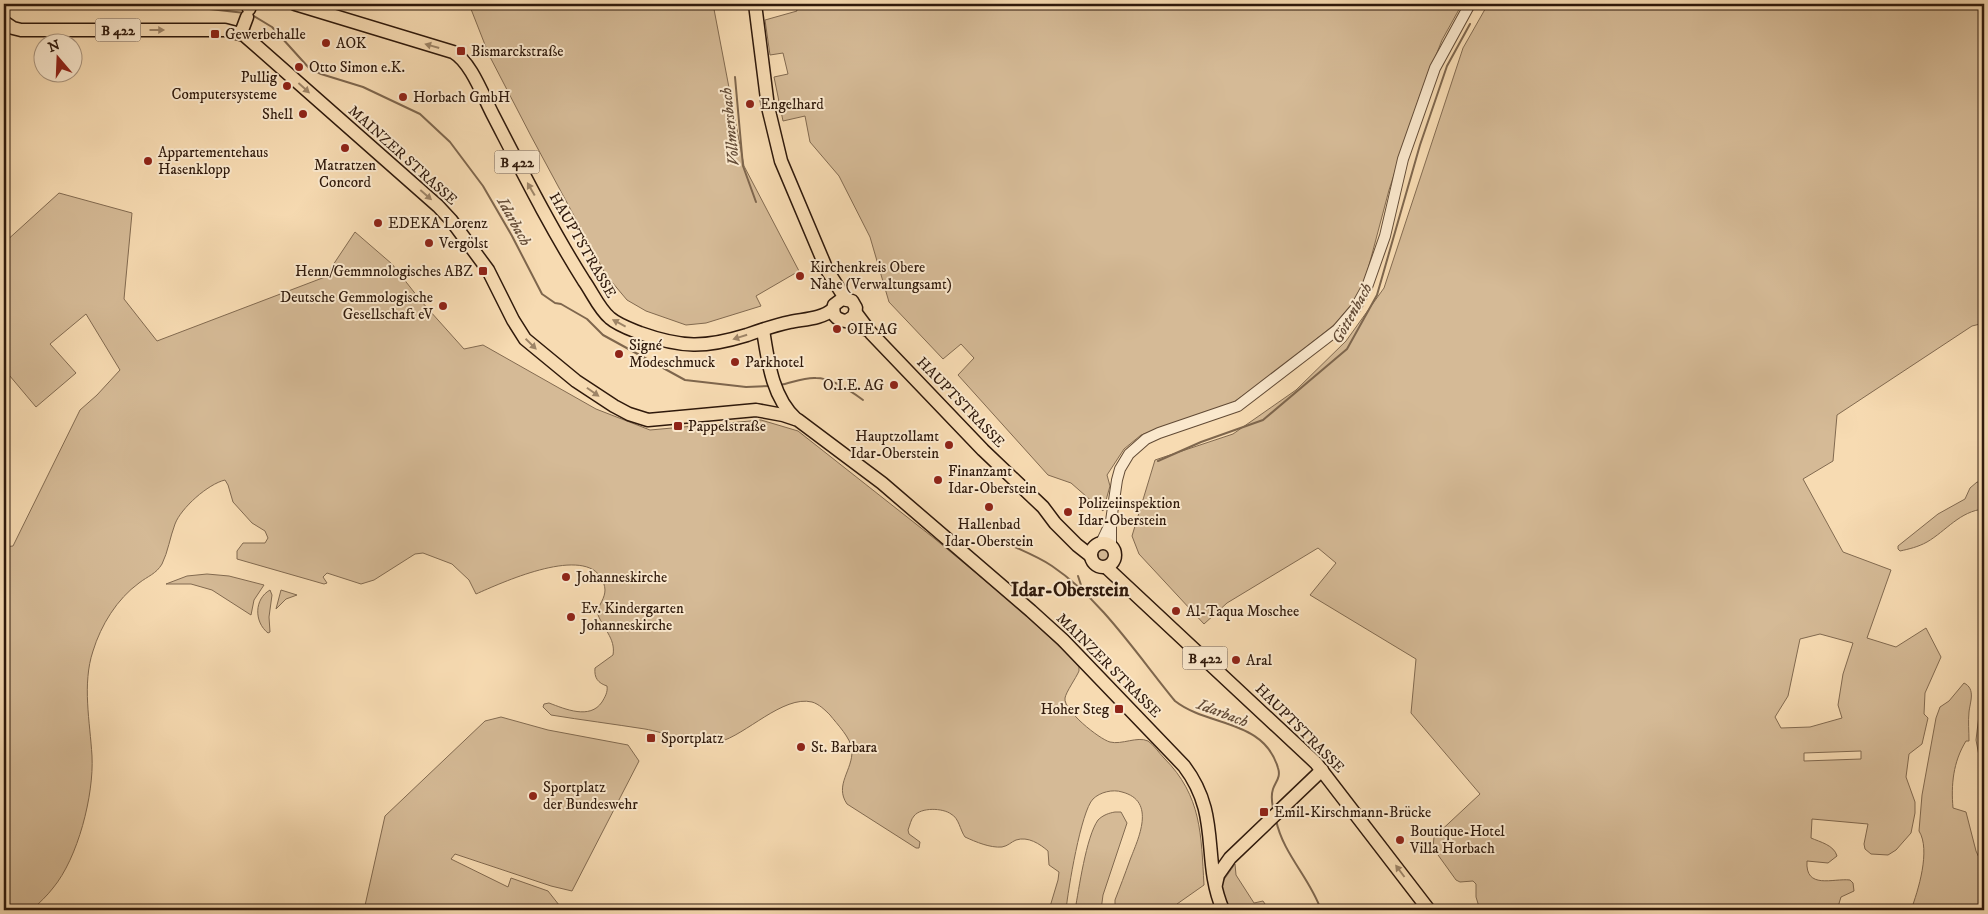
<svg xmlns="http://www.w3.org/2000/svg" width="1988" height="914" font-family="'IM FELL DW Pica',serif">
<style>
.green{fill:#d5ba96;stroke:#826a50;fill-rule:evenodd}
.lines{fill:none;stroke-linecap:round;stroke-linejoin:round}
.stream{stroke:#7e664d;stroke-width:2}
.minor-casing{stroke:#614a35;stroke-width:12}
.major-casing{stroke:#2f190b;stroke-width:15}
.minor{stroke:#fae8cd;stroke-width:10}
.major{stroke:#f7dbb2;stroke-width:12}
.oneway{fill:#9d8467}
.poi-dot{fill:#8f2418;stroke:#fae8cd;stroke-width:2}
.labels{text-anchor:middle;stroke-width:4;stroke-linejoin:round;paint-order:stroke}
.shield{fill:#fae8cd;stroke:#6c5745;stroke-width:1}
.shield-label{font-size:14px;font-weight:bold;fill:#2f190b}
.poi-label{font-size:15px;fill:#2f190b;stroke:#fae8cd;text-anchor:start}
.street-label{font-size:15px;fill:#2f190b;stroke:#fae8cd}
.water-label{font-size:16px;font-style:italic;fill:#644c37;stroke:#fae8cd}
.district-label{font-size:20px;font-weight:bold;fill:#2f190b;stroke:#fae8cd}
</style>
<rect width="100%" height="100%" fill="#f7dbb2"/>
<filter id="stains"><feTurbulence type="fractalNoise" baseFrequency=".004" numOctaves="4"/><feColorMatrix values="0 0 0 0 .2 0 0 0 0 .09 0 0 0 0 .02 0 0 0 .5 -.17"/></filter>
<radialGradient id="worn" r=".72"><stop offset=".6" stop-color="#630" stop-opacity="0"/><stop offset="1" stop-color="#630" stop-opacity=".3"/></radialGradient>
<g class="green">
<path d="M469,4h244l31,162 55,105 -43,25 5,10 -55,17 -20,2 -40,-14 -19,-11 -21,-25 -75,-139 -42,-81z"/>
<path d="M795,4h667l-20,36 -23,58 -30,92 -27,102 -27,32 -70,56 -34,24 -90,31 -17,14 -17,26 3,11 -7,25 -32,-28 -23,-8 -90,-100 16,-17 -13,-14 -18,15 -54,-57 -19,-65 -31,-61 -29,-34 -5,-26 -22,5 -9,-44 14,-3 -5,-21 -13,2 -5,-35 32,-9z"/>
<path d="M1488,4h496v319l-12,3 -135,89 -4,46 -30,18 40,73 48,18 -24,68 29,9 30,-19 15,29 -16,36 -1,21 4,4 -6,26 -13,10 -3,23 9,25v11l-4,20 -15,17 -8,5 -17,-1 -6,-5 -1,-5 4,-20 -56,-5 -1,19c9,4 23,7 26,18l-9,7 -21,-2c-2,29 26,17 43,19l3,3 1,8 -13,6 -4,13h-12l-10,-4 -4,4h-331l-4,-13v-13l-3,-3 -13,1 -4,-2 -23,-32 1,-11 46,-43 -69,-81 5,-54 -106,-64 26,-32 -18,-15 -91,55 -23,21 -65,-70 -7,-18 23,-76 78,-26 63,-44 50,-49 38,-53 79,-240zM1820,634l33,9 -10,31 -5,31 4,13 -32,9 -29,1 -6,-11 13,-21 12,-57zM1861,751v8l-57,2v-8z"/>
<path d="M59,193l73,20 -8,86 33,42 168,-64 30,-45 37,32 29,37 43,48 19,-4 113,64 54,21 111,-10 37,11 137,108 77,64 61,56 6,8v4c-3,7 -13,21 -14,27 -2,12 34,41 45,44 12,3 27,-6 38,-1 6,4 11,12 16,17 38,38 37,77 40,127l-27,19 -2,6h-60v-10c5,-13 10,-26 15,-40 8,-21 27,-59 -8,-68 -9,-3 -22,0 -29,7 -12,12 -25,91 -27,111h-17l9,-30 1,-8 -10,-7 -1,-14c-8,-7 -20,-15 -32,-11 -5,2 -8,6 -14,7 -12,1 -26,-5 -37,-10 -5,-7 -6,-19 -14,-23 -8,-6 -30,-7 -37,2 -3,3 -4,9 -6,14l1,4 11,8 -1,6h-3l-69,-44c-13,-19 6,-34 5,-54 -1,-12 -15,-26 -22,-35 -5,-5 -11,-11 -18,-13 -29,-7 -66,33 -93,40 -17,4 -56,-10 -74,-13 -32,-5 -63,-9 -94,-14l-8,-8 1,-3 5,-1c16,6 41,17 53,-1 3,-5 6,-10 5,-16 -9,-3 -13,-8 -12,-18l18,-13c3,-17 -11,-27 -16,-43 2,-7 8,-14 8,-22 0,-4 -2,-10 -5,-14 -21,-29 -99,7 -124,18l-7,-14 -17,-16 -29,-11 -8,1 -41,26 -13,4 -34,-11 -4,4 4,6 -3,1 -87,-25v-8l6,-8h22l3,-5 -3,-7 -13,-8 -19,-21 -5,-17 -3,-5c-17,4 -44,28 -50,44 -5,13 -7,28 -13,40 -6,10 -14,12 -23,19 -22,16 -38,42 -46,68 -11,33 -3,71 -1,105 2,39 -14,102 -39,132 -6,8 -14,15 -21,22h-28v-363l9,-1 67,-136 17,-15 23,-25 -34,-56 -36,30 26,29 -40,34 -32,-38v-126z"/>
<path d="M1977,482h7v27c-24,2 -38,22 -57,33 -9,5 -18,7 -27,9l-2,-2v-3l40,-32 27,-15 5,-11z"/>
<circle cx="1104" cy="555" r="7"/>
<path d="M207,574l22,2 35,9 -10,15 -3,15 -39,-25 -21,-6h-25l21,-8z"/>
<path d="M270,590l2,5 -3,22 1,15 -2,1c-14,-11 -14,-34 2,-43z"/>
<path d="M281,590l16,5 -11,4 -10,10z"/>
<path d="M1964,683c12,6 6,19 5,29 -1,10 0,19 0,29h-3c-13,21 -15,44 -13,67l13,4 10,39 5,11h3v48h-73c7,-19 20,-60 8,-79l3,-36 14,-77 4,-11 9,-6z"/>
<path d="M1980,707l4,1v74l-8,-42z"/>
<path d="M501,717l47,13 80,15 11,16 -67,130 -21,-5 -96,-32 -4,5 57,28 3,-9 37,13 15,19h-199l21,-94 100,-95z"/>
<path d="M1115,812h6l6,11 -24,72 -2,15h-26c4,-21 11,-73 23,-90 5,-5 11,-7 17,-8z"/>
<path d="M1235,864l1,11 18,28 9,-2 6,9h-40l-8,-26z"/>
</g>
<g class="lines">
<g class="stream">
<path d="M165,4l80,9"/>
<path d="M1478,9l3,-5"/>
<path d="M252,15l20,12 37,41 12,6 42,13 57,27 30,28 33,44 29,50 30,58 13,9 6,1 26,15 16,16 82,45 61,7 25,-1"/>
<path d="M735,77l8,89 13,36"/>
<path d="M780,385c11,-2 25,-8 36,-7 16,0 35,13 47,22"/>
<path d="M1158,461l43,-19 62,-22 84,-71 30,-54 43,-150 27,-79 23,-42"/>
<path d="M998,539c17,9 38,16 54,27 49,33 86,90 123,135 33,26 89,18 103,67 3,9 -2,13 -5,21 -2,6 -1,14 0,19"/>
<path d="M1078,576l4,12"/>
<path d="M1276,820c7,34 34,58 45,90"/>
</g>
<defs>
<g id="minor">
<path d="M1101,543l8,-17"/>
<path d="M1111,545v-24l6,-41 3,-11 9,-15 17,-15 13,-6 79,-27 99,-76 18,-21 12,-22 18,-51 18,-77 32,-91 35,-64"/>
</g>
<g id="major">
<path d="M295,4l158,48c18,10 30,44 40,63 29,56 57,112 91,166 8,11 15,28 26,37 8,7 20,11 30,15 42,15 65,15 107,2 14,-5 29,-10 43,-13 14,-3 32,-3 43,-13"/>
<path d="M755,4l13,103 13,54 46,109 18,28"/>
<path d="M249,9l2,-5"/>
<path d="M4,22l9,6 8,2h204l19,5 194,171 13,14 37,50 25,50 12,19 51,42 38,25 15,8 19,6 108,-10 27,5 15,5 84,63 149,128 32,29 121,126c38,50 17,93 39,144"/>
<path d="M241,33l6,-16"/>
<path d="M856,313l15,20 112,117 60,57 12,16 22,22 14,11"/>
<path d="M847,321l7,-5 2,-8 -4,-7 -10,-2 -8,6c-3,14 6,15 16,17 6,1 10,4 15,7"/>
<path d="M763,330c5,31 9,67 33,89"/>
<circle cx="1103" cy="555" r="12"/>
<path d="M1106,567l210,196 113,147"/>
<path d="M1216,884l2,-9 12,-17 92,-88"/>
</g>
</defs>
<use href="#minor" class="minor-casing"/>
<use href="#major" class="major-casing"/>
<use href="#minor" class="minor"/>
<use href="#major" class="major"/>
</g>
<defs><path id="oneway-solid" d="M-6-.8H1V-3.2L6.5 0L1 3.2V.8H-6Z" transform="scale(1.25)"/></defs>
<g class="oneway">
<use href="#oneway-solid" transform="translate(157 30)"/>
<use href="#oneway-solid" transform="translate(432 46) rotate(-164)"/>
<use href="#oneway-solid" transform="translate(304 88) rotate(42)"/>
<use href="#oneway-solid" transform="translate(531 189) rotate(-120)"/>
<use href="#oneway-solid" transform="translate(426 195) rotate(41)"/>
<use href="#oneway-solid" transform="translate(619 323) rotate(-152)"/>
<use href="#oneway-solid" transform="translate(740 337) rotate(162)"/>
<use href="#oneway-solid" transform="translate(531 344) rotate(44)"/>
<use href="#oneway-solid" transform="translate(593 392) rotate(35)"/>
<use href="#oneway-solid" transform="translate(1400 871) rotate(-127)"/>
</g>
<g class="poi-dot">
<rect x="210" y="29" width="10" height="10" rx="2.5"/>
<circle cx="326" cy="43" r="5"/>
<rect x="456" y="46" width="10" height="10" rx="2.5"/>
<circle cx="299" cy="67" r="5"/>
<circle cx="287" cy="86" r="5"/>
<circle cx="403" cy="97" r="5"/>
<circle cx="750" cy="104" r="5"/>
<circle cx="303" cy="114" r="5"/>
<circle cx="345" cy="148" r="5"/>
<circle cx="148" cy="161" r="5"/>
<circle cx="378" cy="223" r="5"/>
<circle cx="429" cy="243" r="5"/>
<rect x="478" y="266" width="10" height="10" rx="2.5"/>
<circle cx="800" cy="276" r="5"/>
<circle cx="443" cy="306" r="5"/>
<circle cx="837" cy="329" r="5"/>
<circle cx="619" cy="354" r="5"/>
<circle cx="735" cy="362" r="5"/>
<circle cx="894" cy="385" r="5"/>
<rect x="673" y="421" width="10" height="10" rx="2.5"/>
<circle cx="949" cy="445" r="5"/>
<circle cx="938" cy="480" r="5"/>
<circle cx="989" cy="507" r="5"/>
<circle cx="1068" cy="512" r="5"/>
<circle cx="566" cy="577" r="5"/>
<circle cx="1176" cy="611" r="5"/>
<circle cx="571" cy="617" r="5"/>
<circle cx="1236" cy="660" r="5"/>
<rect x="1114" y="704" width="10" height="10" rx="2.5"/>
<rect x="646" y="733" width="10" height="10" rx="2.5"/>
<circle cx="801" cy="747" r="5"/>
<circle cx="533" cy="796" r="5"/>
<rect x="1259" y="807" width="10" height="10" rx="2.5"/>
<circle cx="1400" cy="840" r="5"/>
</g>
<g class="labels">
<g class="shield">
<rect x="95.5" y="18.5" width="45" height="23" rx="4"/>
<rect x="494.5" y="150.5" width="45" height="23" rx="4"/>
<rect x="1182.5" y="646.5" width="45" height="23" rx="4"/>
</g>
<g class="shield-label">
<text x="118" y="35">B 422</text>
<text x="517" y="167">B 422</text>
<text x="1205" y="663">B 422</text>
</g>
<g class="poi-label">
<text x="225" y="39">Gewerbehalle</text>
<text x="336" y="48">AOK</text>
<text x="471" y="56">Bismarckstraße</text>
<text x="309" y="72">Otto Simon e.K.</text>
<text x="277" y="82" text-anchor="end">Pullig<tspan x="277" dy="17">Computersysteme</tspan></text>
<text x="413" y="102">Horbach GmbH</text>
<text x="760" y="109">Engelhard</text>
<text x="293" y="119" text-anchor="end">Shell</text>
<text x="158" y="157">Appartementehaus<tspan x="158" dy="17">Hasenklopp</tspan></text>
<text x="345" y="170" text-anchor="middle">Matratzen<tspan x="345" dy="17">Concord</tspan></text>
<text x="388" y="228">EDEKA Lorenz</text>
<text x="439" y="248">Vergölst</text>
<text x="810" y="272">Kirchenkreis Obere<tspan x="810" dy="17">Nahe (Verwaltungsamt)</tspan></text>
<text x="473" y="276" text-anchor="end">Henn/Gemmnologisches ABZ</text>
<text x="433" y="302" text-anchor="end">Deutsche Gemmologische<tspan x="433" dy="17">Gesellschaft eV</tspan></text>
<text x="847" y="334">OIE AG</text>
<text x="629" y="350">Signé<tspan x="629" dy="17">Modeschmuck</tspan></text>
<text x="745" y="367">Parkhotel</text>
<text x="884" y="390" text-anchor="end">O.I.E. AG</text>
<text x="688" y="431">Pappelstraße</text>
<text x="939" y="441" text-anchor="end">Hauptzollamt<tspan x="939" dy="17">Idar-Oberstein</tspan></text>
<text x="948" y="476">Finanzamt<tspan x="948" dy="17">Idar-Oberstein</tspan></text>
<text x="1078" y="508">Polizeiinspektion<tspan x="1078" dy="17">Idar-Oberstein</tspan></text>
<text x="989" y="529" text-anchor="middle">Hallenbad<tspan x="989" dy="17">Idar-Oberstein</tspan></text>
<text x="576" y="582">Johanneskirche</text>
<text x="581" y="613">Ev. Kindergarten<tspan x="581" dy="17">Johanneskirche</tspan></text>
<text x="1186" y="616">Al-Taqua Moschee</text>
<text x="1246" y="665">Aral</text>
<text x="1109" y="714" text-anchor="end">Hoher Steg</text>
<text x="661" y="743">Sportplatz</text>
<text x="811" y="752">St. Barbara</text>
<text x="543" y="792">Sportplatz<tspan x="543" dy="17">der Bundeswehr</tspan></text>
<text x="1274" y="817">Emil-Kirschmann-Brücke</text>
<text x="1410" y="836">Boutique-Hotel<tspan x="1410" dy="17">Villa Horbach</tspan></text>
</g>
<g class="street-label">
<text transform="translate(403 155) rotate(42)" y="5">MAINZER STRASSE</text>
<text transform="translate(583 245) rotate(60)" y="5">HAUPTSTRASSE</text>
<text transform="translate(961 402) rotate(46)" y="5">HAUPTSTRASSE</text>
<text transform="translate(1109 665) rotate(45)" y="5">MAINZER STRASSE</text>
<text transform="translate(1300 728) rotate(45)" y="5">HAUPTSTRASSE</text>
</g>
<g class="water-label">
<text transform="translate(729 127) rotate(-96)" y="6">Vollmersbach</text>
<text transform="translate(515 221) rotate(61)" y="6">Idarbach</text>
<text transform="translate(1351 313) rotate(-61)" y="6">Göttenbach</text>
<text transform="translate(1223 712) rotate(21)" y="6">Idarbach</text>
</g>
<g class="district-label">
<text x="1070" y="596">Idar-Oberstein</text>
</g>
</g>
<rect width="1988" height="914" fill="none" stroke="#f7dbb2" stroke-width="20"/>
<rect x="5" y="5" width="1978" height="904" fill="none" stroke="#2f190b" stroke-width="2.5"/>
<rect x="10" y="10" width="1968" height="894" fill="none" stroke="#2f190b"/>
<g transform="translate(58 58) rotate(341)"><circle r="24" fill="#fae8cd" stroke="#a9957f"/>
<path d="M0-4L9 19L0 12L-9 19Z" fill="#8f2418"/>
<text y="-8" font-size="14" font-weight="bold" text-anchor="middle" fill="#2f190b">N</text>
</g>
<rect width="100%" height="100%" filter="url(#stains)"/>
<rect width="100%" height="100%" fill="url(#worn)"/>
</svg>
